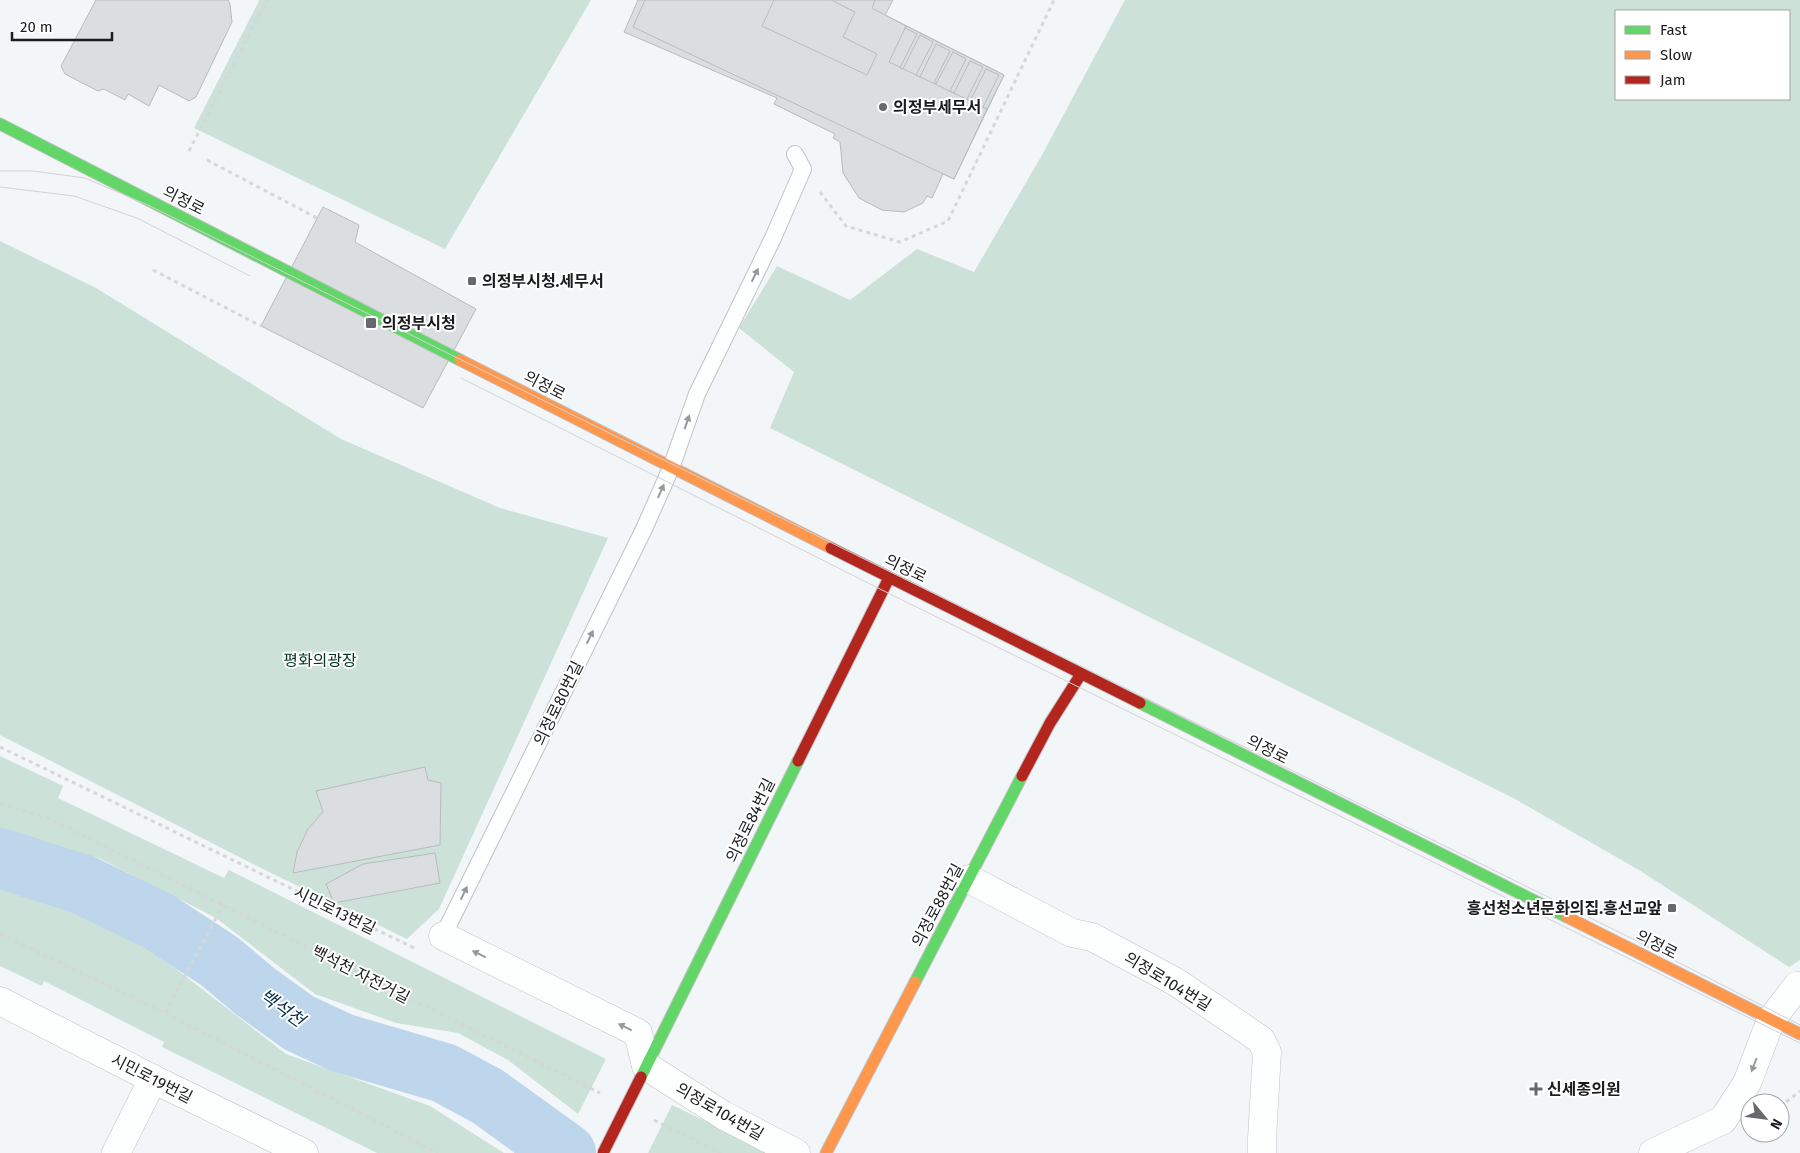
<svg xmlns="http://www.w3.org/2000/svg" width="1800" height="1153" font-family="'Fira Sans','Noto Sans KR',sans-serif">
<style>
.green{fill:#cce1d7;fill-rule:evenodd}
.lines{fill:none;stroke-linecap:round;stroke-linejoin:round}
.river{stroke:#bdd6ec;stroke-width:60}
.building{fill:#dbdee0;stroke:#b9bbbd}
.lane-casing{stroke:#c0c2c5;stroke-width:18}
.street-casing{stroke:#c0c2c5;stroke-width:29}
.fast-casing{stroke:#c0c2c5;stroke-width:13}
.slow-casing{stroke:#c0c2c5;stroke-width:13}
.jam-casing{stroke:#c0c2c5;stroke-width:13}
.path{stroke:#d5d7d8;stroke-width:3;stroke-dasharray:4 4;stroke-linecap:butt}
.lane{stroke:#fdfefe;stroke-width:16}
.street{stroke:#fdfefe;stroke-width:28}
.fast{stroke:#63d668;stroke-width:11}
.slow{stroke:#ff974d;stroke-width:11}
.jam{stroke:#b3261e;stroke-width:11}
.tram{stroke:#d1d2d3;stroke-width:1}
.jam-bridge-casing{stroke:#c0c2c5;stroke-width:13;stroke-linecap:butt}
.jam-bridge{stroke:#b3261e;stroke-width:11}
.oneway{fill:#979899}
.poi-dot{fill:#66686b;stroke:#fff;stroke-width:2}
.labels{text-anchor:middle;stroke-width:4;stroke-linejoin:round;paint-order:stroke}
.poi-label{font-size:16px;font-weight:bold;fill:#1a1c1e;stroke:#fff;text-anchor:start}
.street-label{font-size:16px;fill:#1a1c1e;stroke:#fff}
.park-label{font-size:16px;fill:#003821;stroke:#fff}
.water-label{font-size:18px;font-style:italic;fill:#062d4b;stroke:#fff}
</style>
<rect width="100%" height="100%" fill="#f3f6f9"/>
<g class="green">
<path d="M258,0h333l-146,249 -251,-121 65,-127z"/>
<path d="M1125,0h675v960l-11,7 -150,-97 -124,-71 -745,-371 24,-56 -55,-44 38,-62 73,34 67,-51 57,23 68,-117zM1616,11h173v88h-173z"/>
<path d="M0,241l96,47 245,151 159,69 108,30 -169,371 -32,30 -142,-69 -265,-135z"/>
<path d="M0,756l63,30 -5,12 166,80 5,-8 377,189 -28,55 -70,-54 -50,-27 -62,-10 -81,-29 -99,-76 -117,-60 -65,-14 -34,-16z"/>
<path d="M0,889l68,15 68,34 150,116 144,52 74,47h-127l-215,-106 2,-5 -120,-61 -2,5 -42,-20z"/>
<path d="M672,1105l100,48h-124z"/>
</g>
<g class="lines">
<path class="river" d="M0,858l84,27 74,36 61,40 37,31 43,31 43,20 102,30 43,23 79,57"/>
</g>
<g class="building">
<path d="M96,0h132l2,4 2,18 -36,75 -7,4 -30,-16 -10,21 -21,-12 -3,6 -21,-11 -6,2 -33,-17 -4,-8z"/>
<path d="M638,0h255l-8,15 119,60 -50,104 -11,-5 -11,24 -5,-2 -4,7 -19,9 -22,-2 -23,-12 -16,-25 -3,-31 -7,-4 2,-4 -61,-30 3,-6 -153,-66z"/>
<path d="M645,0h230l-3,8 34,18 -17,36 98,47 -33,70 -321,-152z"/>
<path d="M774,0h57l24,12 -12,25 34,17 -10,21 -105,-49z"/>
<path d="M906,26l98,49 -17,34 -4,-2 16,-32 -13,-6 -16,32 -3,-2 16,-32 -13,-6 -16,32 -4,-2 16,-32 -13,-7 -17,32 -2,-1 16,-32 -14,-7 -16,33 -4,-2 17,-33 -13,-7 -17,34 -3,-1 17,-34 -12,-6z"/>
<path d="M323,207l36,18 -4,17 121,67 -53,99 -162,-82z"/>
<path d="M425,767l3,13 13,3 -1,62 -147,28 4,-21 11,-23 15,-17 -7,-21z"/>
<path d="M435,853l5,30 -106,20 -8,-19 37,-20z"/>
</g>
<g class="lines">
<defs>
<path id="lane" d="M443,936l201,-407 27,-61 26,-74 76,-156 30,-69 -8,-15"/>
<g id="street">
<path d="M969,879l103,54 20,4 84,45 85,58 6,12 -5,87v14"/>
<path d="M443,936l195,97 8,33 77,49 73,38"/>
<path d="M0,1001l153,78 151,74"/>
<path d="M116,1153l37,-74"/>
<path d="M1653,1153l70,-33 24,-37 24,-63 26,-34"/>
</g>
<g id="fast">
<path d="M0,124l460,236"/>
<path d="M1140,703l427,214"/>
<path d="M915,982l107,-206"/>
<path d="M641,1077l157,-316"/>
</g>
<g id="slow">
<path d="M460,360l371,188"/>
<path d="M1567,917l233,117"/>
<path d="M826,1153l89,-171"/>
</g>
<g id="jam">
<path d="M831,548l309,155"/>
<path d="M798,761l91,-183"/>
<path d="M1022,776l28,-53 31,-49"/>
</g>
</defs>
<use href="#lane" class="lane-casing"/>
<use href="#street" class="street-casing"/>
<use href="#fast" class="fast-casing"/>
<use href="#slow" class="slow-casing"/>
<use href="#jam" class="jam-casing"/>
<g class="path">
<path d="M189,151l78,-151"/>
<path d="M207,160l110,58"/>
<path d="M820,192l26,34 54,16 48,-21 106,-221"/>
<path d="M153,270l108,56"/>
<path d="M0,747l414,201"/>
<path d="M0,803l48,15 552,275"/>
<path d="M0,934l165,79 273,140"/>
<path d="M165,1013l58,-108"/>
<path d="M1780,1107l20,-16"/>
<path d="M654,1120l66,33"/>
</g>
<use href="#lane" class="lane"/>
<use href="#street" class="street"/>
<use href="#fast" class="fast"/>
<use href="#slow" class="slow"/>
<use href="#jam" class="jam"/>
<g class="tram">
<path d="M0,171h33l52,7 65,28 1487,735 163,84"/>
<path d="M0,187l74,9 63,22 113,58"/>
<path d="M461,378l425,214 914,451"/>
</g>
<defs>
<path id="jam-bridge" d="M603,1153l38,-76"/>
</defs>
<use href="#jam-bridge" class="jam-bridge-casing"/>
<use href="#jam-bridge" class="jam-bridge"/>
</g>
<defs><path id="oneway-solid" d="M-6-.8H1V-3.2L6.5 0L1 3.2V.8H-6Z" transform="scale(1.25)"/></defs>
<g class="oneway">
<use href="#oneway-solid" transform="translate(755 275) rotate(-64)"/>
<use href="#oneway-solid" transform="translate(687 422) rotate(-71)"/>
<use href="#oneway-solid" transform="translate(661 491) rotate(-66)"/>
<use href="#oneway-solid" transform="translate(590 637) rotate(-64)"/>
<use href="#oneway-solid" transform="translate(464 893) rotate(-64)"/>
<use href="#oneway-solid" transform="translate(479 954) rotate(-154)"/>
<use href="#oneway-solid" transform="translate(625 1027) rotate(-154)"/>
<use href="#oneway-solid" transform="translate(1754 1065) rotate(111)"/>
</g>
<g class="poi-dot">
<circle cx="883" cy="107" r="5"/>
<rect x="467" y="276" width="10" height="10" rx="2.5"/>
<rect x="365" y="317" width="12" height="12" rx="2.5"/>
<rect x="1667" y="903" width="10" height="10" rx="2.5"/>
<path d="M1533.5 1081.5h5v5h5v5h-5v5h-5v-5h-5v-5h5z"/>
</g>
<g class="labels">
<g class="poi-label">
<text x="893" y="113">의정부세무서</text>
<text x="482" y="287">의정부시청.세무서</text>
<text x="382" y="329">의정부시청</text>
<text x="1662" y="914" text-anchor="end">흥선청소년문화의집.흥선교앞</text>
<text x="1547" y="1095">신세종의원</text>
</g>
<g class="street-label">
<text transform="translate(184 200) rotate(27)" y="6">의정로</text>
<text transform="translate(545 385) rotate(27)" y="6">의정로</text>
<text transform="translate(906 568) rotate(26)" y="6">의정로</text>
<text transform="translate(558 703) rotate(-64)" y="6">의정로80번길</text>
<text transform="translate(1268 749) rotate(27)" y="6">의정로</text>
<text transform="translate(750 820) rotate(-64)" y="6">의정로84번길</text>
<text transform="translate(937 905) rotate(-62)" y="6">의정로88번길</text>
<text transform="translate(335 910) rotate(26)" y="6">시민로13번길</text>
<text transform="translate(1657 944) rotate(27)" y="6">의정로</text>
<text transform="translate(361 974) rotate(27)" y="6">백석천 자전거길</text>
<text transform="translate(1168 981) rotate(31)" y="6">의정로104번길</text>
<text transform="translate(152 1078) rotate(27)" y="6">시민로19번길</text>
<text transform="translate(720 1111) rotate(30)" y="6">의정로104번길</text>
</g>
<g class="park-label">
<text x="320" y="666">평화의광장</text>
</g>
<g class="water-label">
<text transform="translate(282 1008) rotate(36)" y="6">백석천</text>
</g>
</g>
<rect x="1615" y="10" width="175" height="90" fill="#ffffff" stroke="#a3a4a5"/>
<rect x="1625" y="26" width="25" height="8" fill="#63d668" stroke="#a3a4a5"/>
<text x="1660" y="35" font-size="15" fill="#1a1c1e">Fast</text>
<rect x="1625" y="51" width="25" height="8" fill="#ff974d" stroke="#a3a4a5"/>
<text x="1660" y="60" font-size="15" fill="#1a1c1e">Slow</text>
<rect x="1625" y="76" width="25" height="8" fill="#b3261e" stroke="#a3a4a5"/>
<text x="1660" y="85" font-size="15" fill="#1a1c1e">Jam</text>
<g transform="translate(1765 1118) rotate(119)"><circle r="24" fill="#ffffff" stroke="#a3a4a5"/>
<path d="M0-4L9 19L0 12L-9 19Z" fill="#66686b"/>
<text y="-8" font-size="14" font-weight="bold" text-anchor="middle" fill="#1a1c1e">N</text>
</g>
<path d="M12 32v8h100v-8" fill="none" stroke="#1a1c1e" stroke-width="2.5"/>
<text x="20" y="32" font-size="15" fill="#1a1c1e" stroke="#ffffff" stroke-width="4" paint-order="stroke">20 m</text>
</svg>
